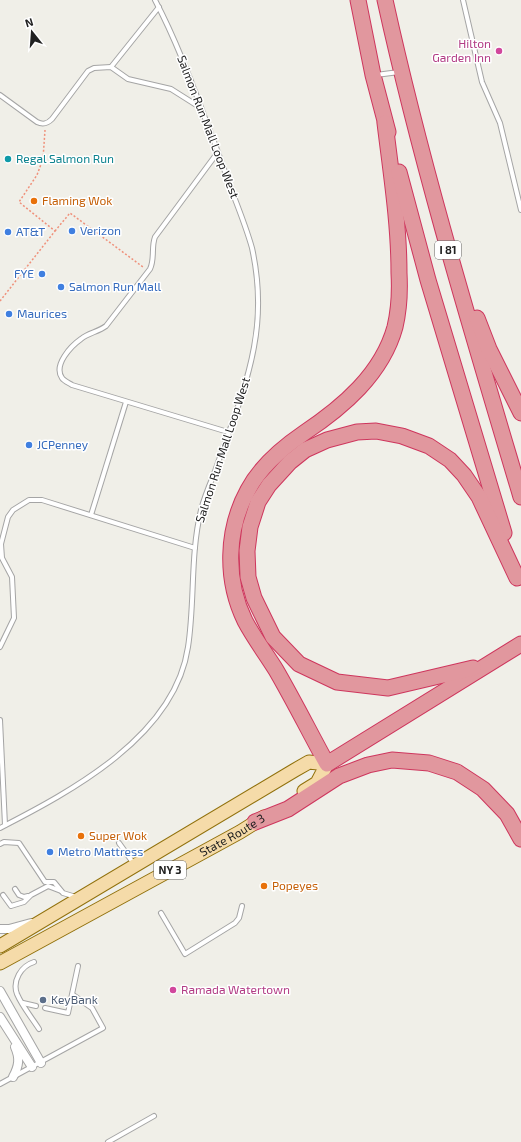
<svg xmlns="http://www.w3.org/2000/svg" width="521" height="1142" font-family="'Exo 2',sans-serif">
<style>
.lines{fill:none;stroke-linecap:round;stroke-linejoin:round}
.lane-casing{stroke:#a5a5a5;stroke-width:6}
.street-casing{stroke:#a5a5a5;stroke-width:10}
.primary-casing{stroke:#91710c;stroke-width:15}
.highway-casing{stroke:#ce365d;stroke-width:17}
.path{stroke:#ef917b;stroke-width:1.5;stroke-dasharray:2 2;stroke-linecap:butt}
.lane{stroke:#fff;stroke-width:4}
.street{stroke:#fff;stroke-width:8}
.primary{stroke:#f5dba9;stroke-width:13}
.highway{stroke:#e1979e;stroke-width:15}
.hotel-dot{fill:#d1479c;stroke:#fff;stroke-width:1.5}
.culture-dot{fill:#0f9aa8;stroke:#fff;stroke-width:1.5}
.food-dot{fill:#e8710a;stroke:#fff;stroke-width:1.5}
.shop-dot{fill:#3f7fe0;stroke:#fff;stroke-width:1.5}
.service-dot{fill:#5c6f8a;stroke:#fff;stroke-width:1.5}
.labels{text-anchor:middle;stroke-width:3;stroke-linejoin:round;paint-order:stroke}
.shield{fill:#fff;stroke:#646464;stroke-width:1}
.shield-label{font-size:11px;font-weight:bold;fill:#212121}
.hotel-label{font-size:12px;fill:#b23c85;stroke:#fff;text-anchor:end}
.street-label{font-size:12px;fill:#212121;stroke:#fff}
.culture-label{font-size:12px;fill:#0d838f;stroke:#fff;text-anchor:start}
.food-label{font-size:12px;fill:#c56008;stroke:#fff;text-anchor:start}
.shop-label{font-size:12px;fill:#366cbe;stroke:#fff;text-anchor:start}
.service-label{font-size:12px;fill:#4e5e75;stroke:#fff;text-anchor:start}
</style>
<rect width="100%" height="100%" fill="#f0efe8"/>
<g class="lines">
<defs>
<g id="lane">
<path d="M463,0l19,82 18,41 21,87"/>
<path d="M111,67l48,-60"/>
<path d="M376,75l23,-3"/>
<path d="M0,95l37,27c6,3 10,2 15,-3l36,-48 6,-3 17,-1 17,12 43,10 30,19"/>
<path d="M218,152l-63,85c-4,10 0,22 -5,32l-44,57c-8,6 -18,7 -25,13 -10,7 -28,26 -19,39 2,3 7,5 10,7l156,47"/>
<path d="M91,515l35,-113"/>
<path d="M0,647l14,-29 -2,-41 -10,-19 -1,-14 7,-27 5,-7 16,-10h13l153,48"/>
<path d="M0,720l5,105"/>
<path d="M0,828c72,-37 175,-92 188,-181 7,-45 2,-92 13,-137 3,-12 8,-24 13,-36 14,-41 32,-83 40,-127 6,-32 5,-67 -2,-99 -5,-18 -12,-36 -19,-54 -9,-25 -18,-51 -28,-76 -15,-40 -30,-80 -50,-118"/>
<path d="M119,843l15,21"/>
<path d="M0,844l4,-2 15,1 26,39h9l9,11 13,4"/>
<path d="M15,889l4,6 5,2 4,-1"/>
<path d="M3,895l8,11 13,-4 7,-7 17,-9 13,5"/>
<path d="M161,913l24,41 50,-31 4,-5 3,-12"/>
<path d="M34,962c-13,4 -22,19 -17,32 5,12 15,24 22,35"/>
<path d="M23,1003l13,3"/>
<path d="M45,1008l23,5 10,-47"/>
<path d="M0,1084l103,-56 -11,-20 -19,-13"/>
<path d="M108,1142l46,-26"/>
</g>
<g id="street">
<path d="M0,929h9l22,-6"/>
<path d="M0,991l41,72"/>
<path d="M0,1017l32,50"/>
<path d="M13,1077c6,-11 7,-19 2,-30"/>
</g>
<g id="primary">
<path d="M0,946l295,-176 14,-8 18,2 -10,19 -13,8"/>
<path id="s1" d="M0,963l240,-131 24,-15"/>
</g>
<g id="highway">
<path d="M358,0l15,75 15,57"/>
<path d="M385,0c37,168 87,332 136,497"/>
<path d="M385,123c6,50 14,100 14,150 1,18 0,37 -4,54 -13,47 -52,80 -91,106 -22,15 -44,34 -56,57 -22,40 -23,90 -3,131 9,17 21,33 31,49 18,31 34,63 51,94l194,-120"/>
<path d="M399,172l29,108 76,253"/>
<path d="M477,318l12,31 32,64"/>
<path d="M473,668l-85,20 -51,-6 -38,-18 -26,-27 -19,-39 -6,-21 -1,-26 3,-24 8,-25 11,-17 21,-23 15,-12 22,-10 30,-8 19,-1 26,5 27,10 21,14 14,15 15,22 38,81"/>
<path d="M255,822l33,-13 51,-33 29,-11 24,-5 37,3 28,9 26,17 24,25 14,25"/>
</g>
</defs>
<use href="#lane" class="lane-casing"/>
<use href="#street" class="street-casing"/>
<use href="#primary" class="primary-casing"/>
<use href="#highway" class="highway-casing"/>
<g class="path">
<path d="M55,231l15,-18 73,54"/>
<path d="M0,301l55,-70 -36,-29 18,-27 6,-16 2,-29"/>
</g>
<use href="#lane" class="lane"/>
<use href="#street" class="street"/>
<use href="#primary" class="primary"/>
<use href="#highway" class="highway"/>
</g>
<g class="hotel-dot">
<circle cx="499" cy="51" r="4"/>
<circle cx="173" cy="990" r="4"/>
</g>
<circle class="culture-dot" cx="8" cy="159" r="4"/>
<g class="food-dot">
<circle cx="34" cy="201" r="4"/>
<circle cx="81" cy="836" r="4"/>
<circle cx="264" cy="886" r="4"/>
</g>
<g class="shop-dot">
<circle cx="72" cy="231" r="4"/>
<circle cx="8" cy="232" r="4"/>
<circle cx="42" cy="274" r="4"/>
<circle cx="61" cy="287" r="4"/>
<circle cx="9" cy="314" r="4"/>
<circle cx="29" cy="445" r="4"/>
<circle cx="50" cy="852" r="4"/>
</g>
<circle class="service-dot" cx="43" cy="1000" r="4"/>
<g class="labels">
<g class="shield">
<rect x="435" y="241" width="26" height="18" rx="3"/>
<rect x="154" y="861" width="32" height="18" rx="3"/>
</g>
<g class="shield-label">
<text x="448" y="254">I 81</text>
<text x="170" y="874">NY 3</text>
</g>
<g class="hotel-label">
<text x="491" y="48">Hilton<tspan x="491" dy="14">Garden Inn</tspan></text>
<text x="181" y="994" text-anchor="start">Ramada Watertown</text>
</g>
<g class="street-label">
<text transform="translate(208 127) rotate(69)" y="4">Salmon Run Mall Loop West</text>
<text transform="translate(223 450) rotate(-72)" y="4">Salmon Run Mall Loop West</text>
<text dy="4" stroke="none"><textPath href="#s1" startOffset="265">State Route 3</textPath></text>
</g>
<g class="culture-label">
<text x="16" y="163">Regal Salmon Run</text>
</g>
<g class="food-label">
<text x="42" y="205">Flaming Wok</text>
<text x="89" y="840">Super Wok</text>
<text x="272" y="890">Popeyes</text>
</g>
<g class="shop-label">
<text x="80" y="235">Verizon</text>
<text x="16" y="236">AT&amp;T</text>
<text x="34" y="278" text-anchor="end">FYE</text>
<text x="69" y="291">Salmon Run Mall</text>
<text x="17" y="318">Maurices</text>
<text x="37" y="449">JCPenney</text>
<text x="58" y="856">Metro Mattress</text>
</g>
<g class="service-label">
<text x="51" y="1004">KeyBank</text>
</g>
</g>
<g transform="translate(32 32) rotate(343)" stroke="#ffffff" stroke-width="3" paint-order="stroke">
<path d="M0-3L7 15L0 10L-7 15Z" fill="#212121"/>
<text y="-6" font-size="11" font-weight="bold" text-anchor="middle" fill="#212121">N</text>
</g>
</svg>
